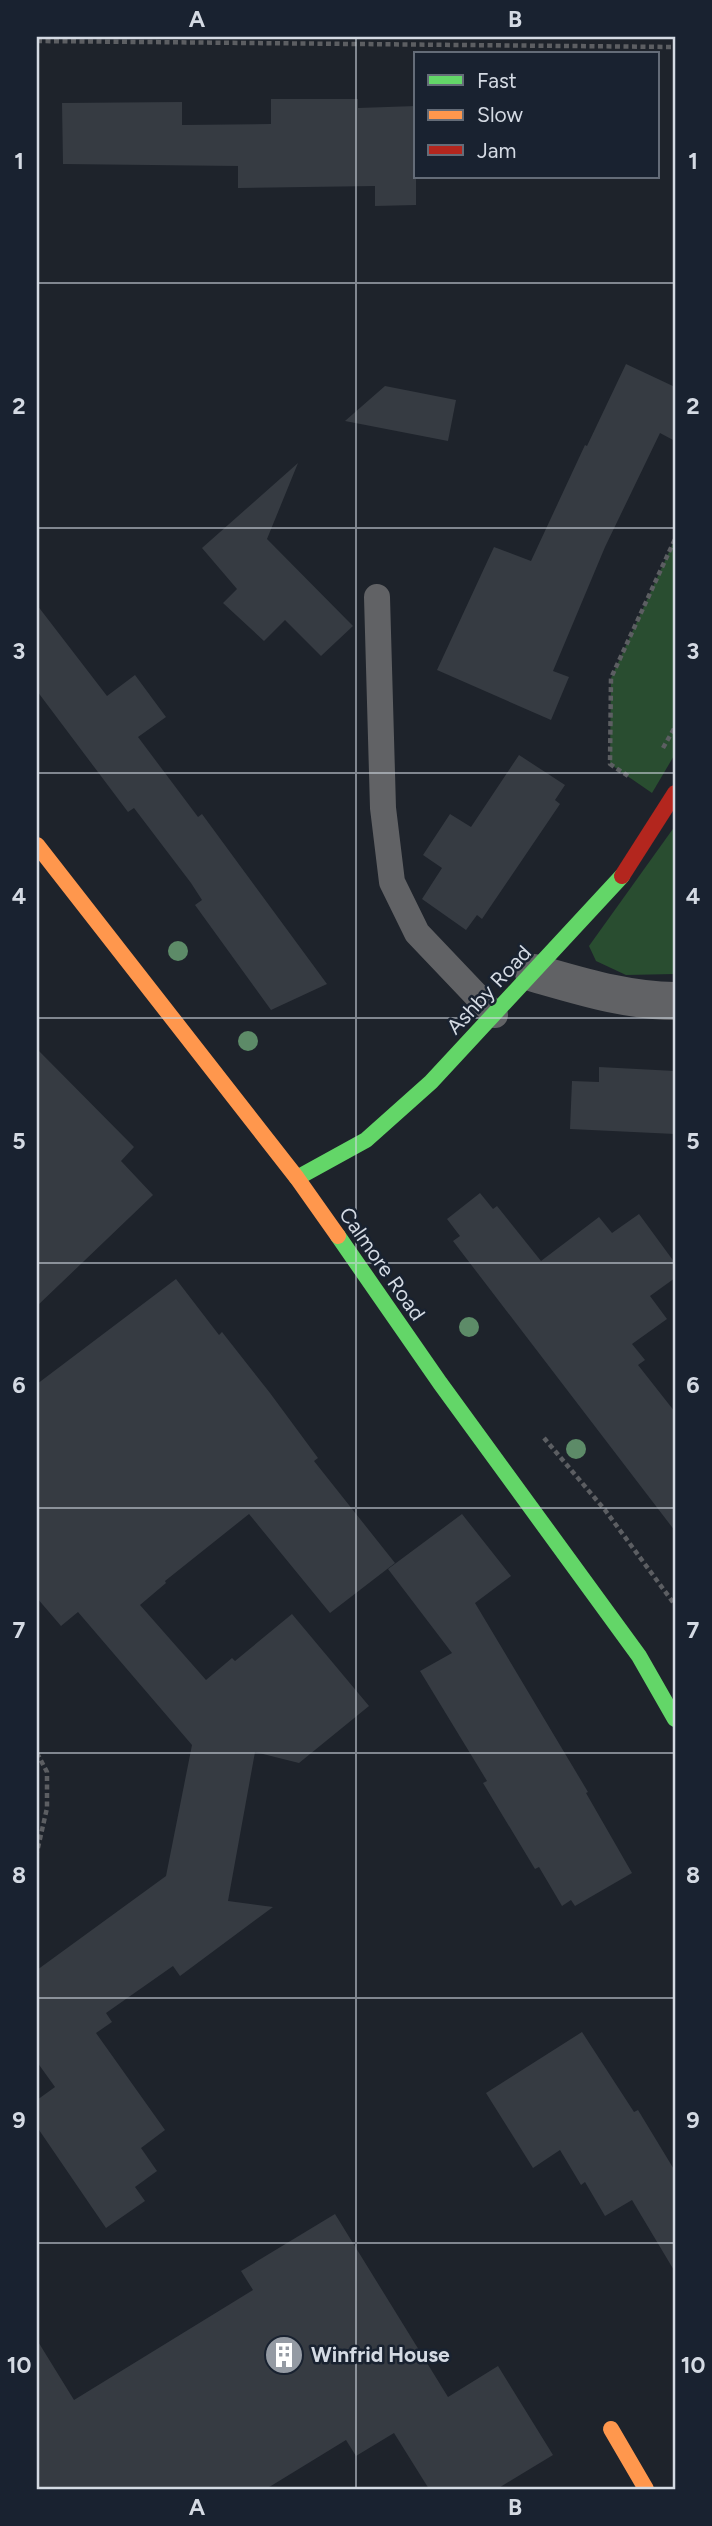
<svg xmlns="http://www.w3.org/2000/svg" width="712" height="2526" font-family="Figtree,sans-serif">
<style>
.green{fill:#294d30}
.building{fill:#363b42}
.lines{fill:none;stroke-linecap:round;stroke-linejoin:round}
.path{stroke:#5c5e62;stroke-width:4.5;stroke-dasharray:5 3.5;stroke-linecap:butt}
.lane{stroke:#616265;stroke-width:26}
.street{stroke:#616265;stroke-width:38}
.fast{stroke:#63d668;stroke-width:16}
.slow{stroke:#ff974d;stroke-width:16}
.jam{stroke:#b3261e;stroke-width:16}
.tree{fill:#5d8b68}
.grid{fill:none;stroke:#d4dae3;stroke-width:2;stroke-opacity:0.55}
.labels{text-anchor:middle;stroke-width:5;stroke-linejoin:round;paint-order:stroke}
.street-label{font-size:21px;fill:#d4dae3;stroke:#192230}
.poi-label{font-size:21px;font-weight:bold;fill:#d4dae3;stroke:#192230;text-anchor:start}
.neatline{fill:none;stroke:#d4dae3;stroke-width:2.5}
.grid-label{font-size:23px;text-anchor:middle;font-weight:bold;fill:#d4dae3}
</style>
<rect width="100%" height="100%" fill="#1e232b"/>
<g class="green">
<path d="M675,539v215l-23,39 -42,-29 1,-86z"/>
<path d="M675,826v148l-49,1 -30,-14 -7,-15z"/>
</g>
<g class="building">
<path d="M271,99h87v9l58,-2v99l-41,1v-20l-137,2v-22l-175,-2 -1,-61 120,-1v23l89,-1z"/>
<path d="M626,364l49,23v54l-15,-8 -55,114 -52,124 16,6 -18,43 -114,-50 57,-123 37,14 54,-116 2,1z"/>
<path d="M385,386l71,14 -8,41 -103,-20z"/>
<path d="M298,463l-31,76 86,87 -32,30 -36,-36 -21,21 -41,-38 14,-14 -35,-41z"/>
<path d="M37,605l70,91 28,-21 31,42 -28,20 60,80 4,-3 125,170 -56,26 -76,-105 7,-5 -11,-17 -57,-75 -6,4 -91,-121z"/>
<path d="M519,755l46,30 -10,15 5,4 -78,115 -5,-4 -11,15 -44,-31 20,-31 -19,-13 27,-41 21,13z"/>
<path d="M37,1049l97,98 -13,14 32,34 -116,111z"/>
<path d="M599,1067l76,4v63l-105,-5 2,-48 27,1z"/>
<path d="M480,1193l13,16 4,-3 44,55 58,-44 13,16 27,-19 36,49v15l-25,18 17,23 -35,25 13,16 -7,5 37,47v119l-222,-290 7,-5 -13,-17z"/>
<path d="M176,1279l43,56 3,-3 48,61 48,65 -4,3 81,102 -65,50 -81,-99 -84,67 1,2 -26,22 66,75 26,-22 3,3 57,-47 77,92 -70,57 -44,-11 -27,149 45,6 -93,69 -7,-10 -67,47 6,9 -16,11 69,97 -24,18 16,23 -22,16 10,14 -39,27 -69,-101v-27l18,-13 -18,-25v-92l129,-94 26,-131 -114,-133 -17,14 -24,-28v-214z"/>
<path d="M462,1514l49,62 -36,27 113,189 -2,1 46,80 -57,33 -4,-6 -9,6 -23,-39 -4,2 -52,-86 4,-2 -67,-110 32,-18 -64,-84z"/>
<path d="M582,2032l52,80 4,-2 37,61v101l-43,-72 -27,16 -20,-34 -4,3 -21,-35 -27,18 -47,-75z"/>
<path d="M335,2214l113,183 50,-31 55,89 -56,34h-68l-35,-56 -38,23 -10,-16 -80,49h-229v-149l37,60 179,-110 -12,-19z"/>
</g>
<g class="lines">
<g class="path">
<path d="M37,41l638,6"/>
<path d="M663,748l12,-21"/>
<path d="M628,776l-18,-12 1,-86 64,-139"/>
<path d="M544,1438l61,72 70,95"/>
<path d="M37,1753l10,19v36l-10,44"/>
</g>
<path class="lane" d="M377,597l6,211 9,74 25,51 78,82"/>
<path class="street" d="M534,973c46,13 93,28 141,28"/>
<g class="fast">
<path d="M297,1178l69,-38 65,-58 191,-206"/>
<path d="M338,1236l102,147 199,273 36,63"/>
</g>
<g class="slow">
<path d="M37,845l260,333 41,58"/>
<path d="M611,2429l35,60"/>
</g>
<path class="jam" d="M622,876l53,-83"/>
</g>
<g class="tree">
<circle cx="178" cy="951" r="10"/>
<circle cx="248" cy="1041" r="10"/>
<circle cx="469" cy="1327" r="10"/>
<circle cx="576" cy="1449" r="10"/>
</g>
<path class="grid" d="M356,37v2452M37,283h638M37,528h638M37,773h638M37,1018h638M37,1263h638M37,1508h638M37,1753h638M37,1998h638M37,2243h638"/>
<defs>
<symbol id="building-disc" viewBox="-11 -11 22 22"><circle r="9.5" fill="#949aa3" stroke="#192230"/><path d="M-4-6H4V6H1V3H-1V6H-4ZM-2.5-4.3h1.7v1.8h-1.7ZM.8-4.3h1.7v1.8H.8ZM-2.5-1h1.7V.8h-1.7ZM.8-1h1.7V.8H.8Z" fill="#fff"/></symbol>
</defs>
<g fill-rule="evenodd">
<use href="#building-disc" x="262" y="2333" width="44" height="44"/>
</g>
<g class="labels">
<g class="street-label">
<text transform="translate(489 990) rotate(-47)" y="7">Ashby Road</text>
<text transform="translate(382 1264) rotate(55)" y="7">Calmore Road</text>
</g>
<g class="poi-label">
<text x="311" y="2362">Winfrid House</text>
</g>
</g>
<rect width="712" height="2526" fill="none" stroke="#192230" stroke-width="77"/>
<rect x="414" y="52" width="245" height="126" fill="#192230" stroke="#646c78" stroke-width="2"/>
<rect x="428" y="75" width="35" height="10" fill="#63d668" stroke="#646c78" stroke-width="2"/>
<text x="477" y="88" font-size="21" fill="#d4dae3">Fast</text>
<rect x="428" y="110" width="35" height="10" fill="#ff974d" stroke="#646c78" stroke-width="2"/>
<text x="477" y="122" font-size="21" fill="#d4dae3">Slow</text>
<rect x="428" y="145" width="35" height="10" fill="#b3261e" stroke="#646c78" stroke-width="2"/>
<text x="477" y="158" font-size="21" fill="#d4dae3">Jam</text>
<rect x="38" y="38" width="636" height="2450" class="neatline"/>
<g class="grid-label">
<text x="197" y="27">A</text>
<text x="515" y="27">B</text>
<text x="19" y="169">1</text>
<text x="693" y="169">1</text>
<text x="19" y="414">2</text>
<text x="693" y="414">2</text>
<text x="19" y="659">3</text>
<text x="693" y="659">3</text>
<text x="19" y="904">4</text>
<text x="693" y="904">4</text>
<text x="19" y="1149">5</text>
<text x="693" y="1149">5</text>
<text x="19" y="1393">6</text>
<text x="693" y="1393">6</text>
<text x="19" y="1638">7</text>
<text x="693" y="1638">7</text>
<text x="19" y="1883">8</text>
<text x="693" y="1883">8</text>
<text x="19" y="2128">9</text>
<text x="693" y="2128">9</text>
<text x="19" y="2373">10</text>
<text x="693" y="2373">10</text>
<text x="197" y="2515">A</text>
<text x="515" y="2515">B</text>
</g>
</svg>
